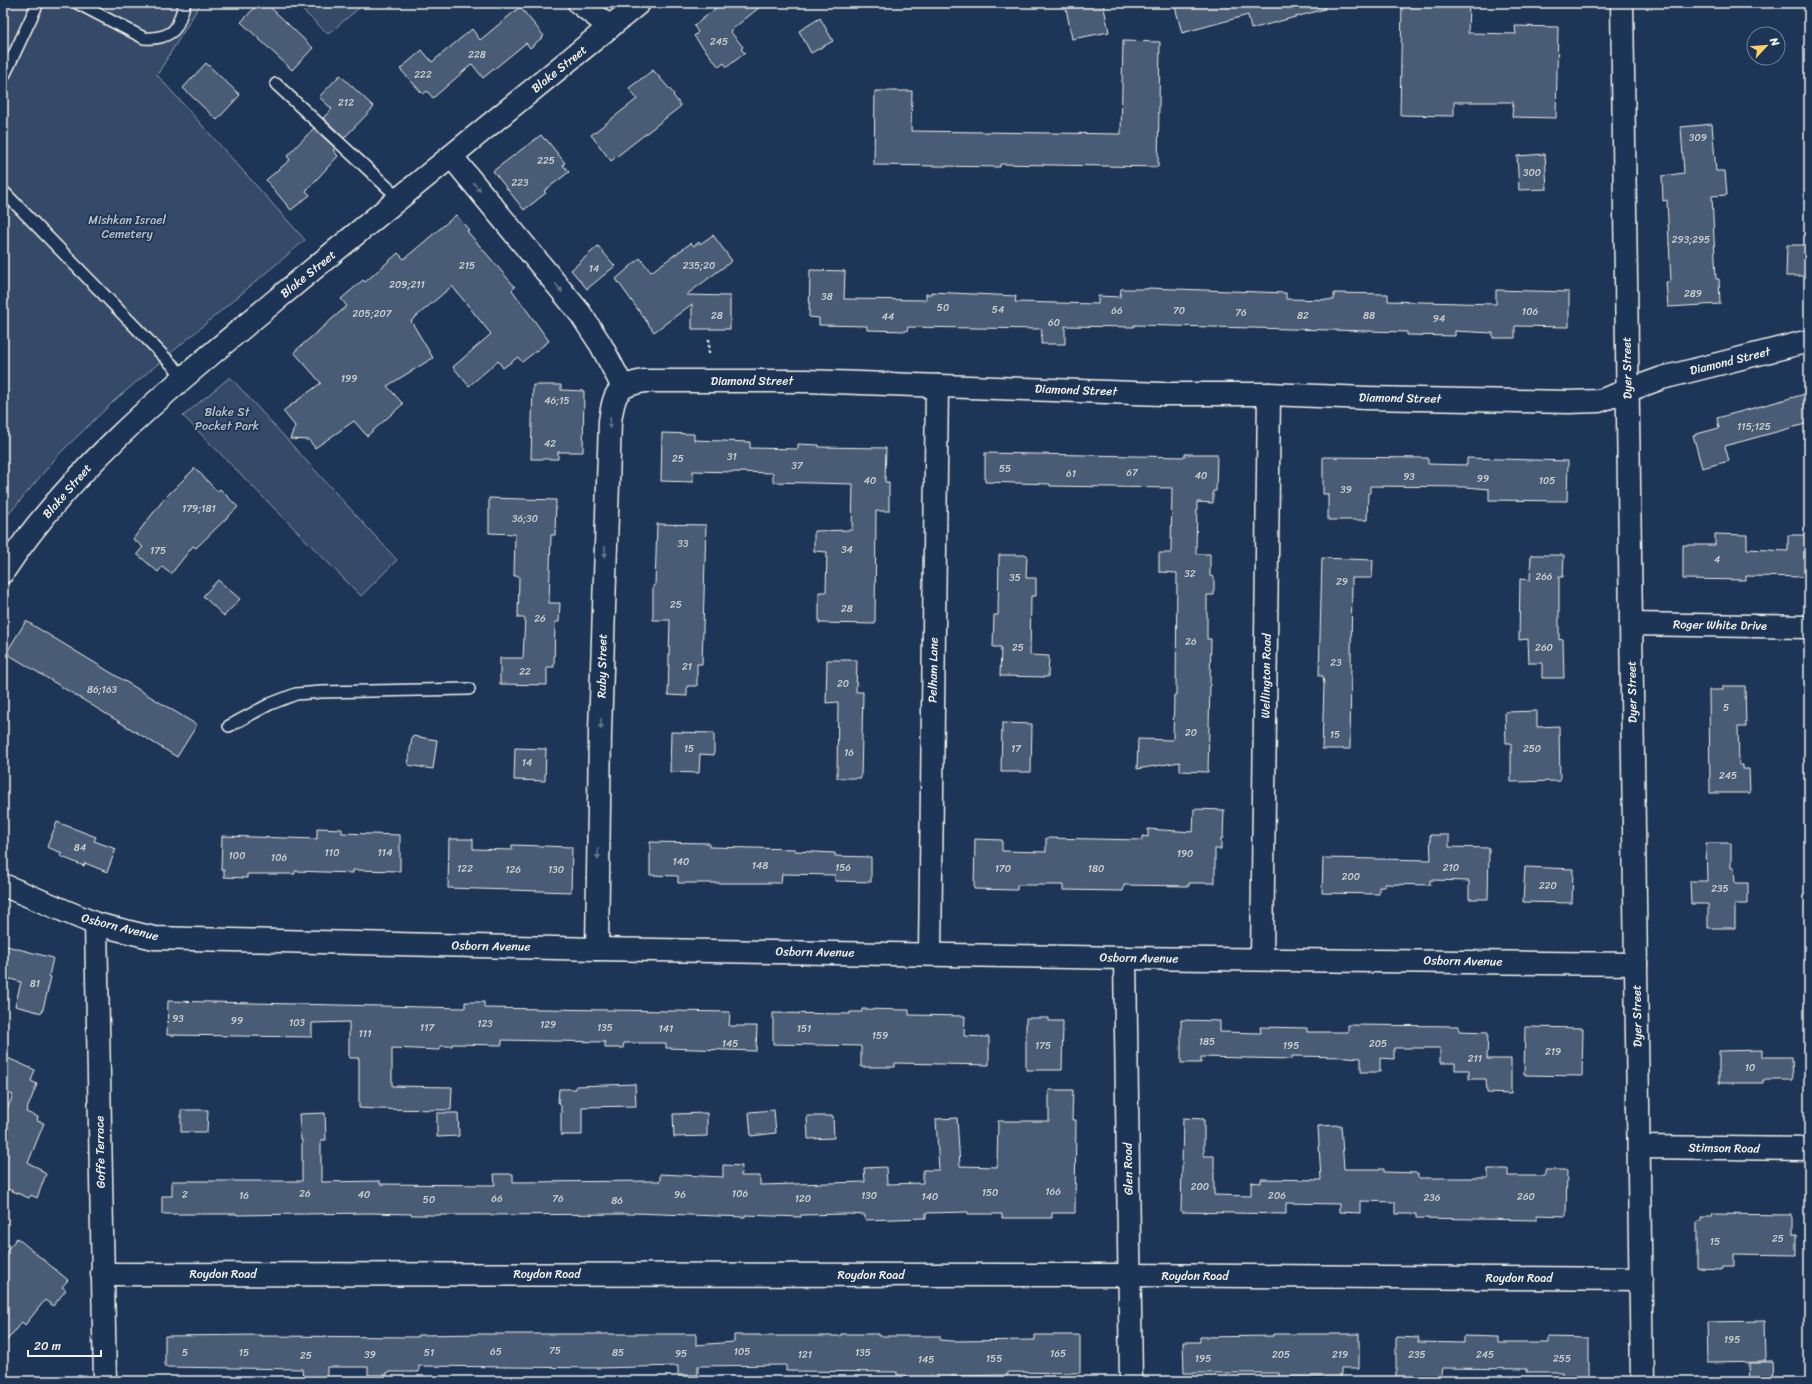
<svg xmlns="http://www.w3.org/2000/svg" width="1812" height="1384" font-family="Sriracha,sans-serif">
<style>
.green{fill:#354a67;stroke:#949ea8}
.building{fill:#485b74;stroke:#f4f1e8}
.lines{fill:none;stroke-linecap:round;stroke-linejoin:round}
.service-casing{stroke:#f4f1e8;stroke-width:14}
.minor-casing{stroke:#f4f1e8;stroke-width:25}
.tertiary-casing{stroke:#f4f1e8;stroke-width:25}
.path{stroke:#f4f1e8;stroke-width:2.5;stroke-dasharray:3 3;stroke-linecap:butt}
.service{stroke:#1d3557;stroke-width:11}
.minor{stroke:#1d3557;stroke-width:22}
.tertiary{stroke:#1d3557;stroke-width:22}
.oneway{fill:#68778a}
.labels{text-anchor:middle;stroke-width:3.5;stroke-linejoin:round;paint-order:stroke}
.number-label{font-size:10px;fill:#c9cccb}
.street-label{font-size:12px;fill:#f4f1e8;stroke:#1d3557}
.park-label{font-size:12px;fill:#bbbfc1;stroke:#1d3557}
</style>
<rect width="100%" height="100%" fill="#1d3557"/>
<filter id="ink" filterUnits="userSpaceOnUse"><feTurbulence type="fractalNoise" baseFrequency=".025" numOctaves="2"/><feDisplacementMap in="SourceGraphic" scale="8" xChannelSelector="R" yChannelSelector="G"/><feConvolveMatrix kernelMatrix="1 2 1 2 8 2 1 2 1" color-interpolation-filters="sRGB"/></filter>
<g filter="url(#ink)">
<g class="green">
<path d="M3,3h198l-44,72 148,165 -190,160 -55,53 -57,68z"/>
<path d="M295,3h70l-37,31z"/>
<path d="M230,377l167,183 -36,36 -178,-180z"/>
</g>
<g class="building">
<path d="M259,3h7l47,45 -21,22 -51,-48z"/>
<path d="M722,3h43l-35,28 13,16 -2,2 4,4 -18,14 -3,-4 -5,4 -25,-31 4,-4 -4,-6z"/>
<path d="M1065,3h38l6,29 -37,7z"/>
<path d="M1174,3h150l1,6 -74,20 -3,-14 -66,18z"/>
<path d="M1402,3h67l-1,30 48,1 -1,-8 43,1 -2,91 -44,-1 1,-15h-59v14l-54,-1z"/>
<path d="M520,7l24,29 -14,12 -4,-5 -43,35 -11,-14 -39,34 -6,-7 -4,3 -23,-25 22,-19 10,12 40,-33 8,11z"/>
<path d="M820,18l13,23 -22,12 -12,-22z"/>
<path d="M1123,41l37,1 -2,125 -158,-3v3l-126,-2 1,-74h37l-1,40 210,3z"/>
<path d="M206,63l34,32 -23,25 -34,-32z"/>
<path d="M653,70l21,24 -1,1 8,11 -70,55 -20,-26 46,-36 -8,-11z"/>
<path d="M340,75l34,32 -30,31 -21,-20 9,-9 -13,-12z"/>
<path d="M1712,124l4,47h9l2,24 -15,1 4,83h3l1,25 -52,3 -2,-25h5l-4,-82 -4,1 -1,-25 22,-3 -3,-46z"/>
<path d="M314,128l21,20 -2,2 5,6 -32,35 4,4 -19,15 -25,-30 24,-20 -3,-4z"/>
<path d="M541,135l4,5 1,-1 19,24 -2,2 6,7 -25,19 2,2 -22,17 -31,-39z"/>
<path d="M1545,154l2,35 -28,1 -2,-34z"/>
<path d="M456,215l13,15 -2,1 48,56 -3,3 37,51 -27,21 -4,-5 -15,11 -5,-7 -29,25 -16,-19 38,-33 -39,-48 -41,35 22,37 -46,28 16,18 -36,32 -13,-15 -39,27 -6,-8 -19,-1 5,-13 -12,-15 38,-28 -27,-31 53,-46 -6,-7 22,-19 2,2 33,-29 6,6z"/>
<path d="M713,235l19,26 -46,34 44,1v33h-38v-25l-38,28 -38,-53 24,-21 11,14 40,-29 3,3 5,-4 1,2z"/>
<path d="M1787,245h22v31h-23z"/>
<path d="M598,246l17,20 -28,23 -16,-19z"/>
<path d="M810,270l35,1 -1,28 82,1v-6h5v-2l85,4 -1,6 83,2v-8l22,1 1,-8h27v-1l138,5v6l48,1v-7l54,1v7l108,3v-14l73,2v35l-54,-1v12h-22v-5l-38,-2v5l-48,-1v-3l-273,-7v2l-69,-1v18h-24l1,-15 -134,-2 -1,4 -40,-1v-4l-48,-1v-7l-10,-1z"/>
<path d="M533,385h28v5l23,1 -1,61h-25v7h-27z"/>
<path d="M1809,393v30l-84,23 4,15 -27,7 -9,-33 26,-7 -2,-10z"/>
<path d="M662,433l32,1v6l56,2v6l48,1v-5l21,1v2l67,1 -1,34h4v29h-13l-1,113 -56,-1v-31h7l1,-40 -13,-1v-20l38,-1 1,-46 -80,-2v-9l-80,-2v11l-32,-1z"/>
<path d="M985,453l200,4v-3h32l-1,37h-3v12l-16,-1 -1,52h14v22l4,1v18h-7v44h4l-3,133 -28,-1v-9l-43,7 1,-30 35,1 1,-45h2l1,-122 -18,-1v-19h12l1,-65 -122,-2v-2l-65,-2z"/>
<path d="M1323,457l105,1v6l39,1v-7l101,3 -1,40 -78,-1v-11l-23,-2 -96,-1v7h-2l-1,27h-39v-26h-5z"/>
<path d="M195,468l22,23 3,-2 18,18 -42,41 -3,-2 -22,28 -9,-7 -4,5 -21,-18 6,-7 -10,-8 31,-40z"/>
<path d="M489,498l67,2 -1,35h-4l-2,68h11l-1,19h-4l-1,45h-7v18l-47,-1v-26h23l2,-40h-7l1,-42h-5l1,-42 -26,-1z"/>
<path d="M657,524l49,1 -4,139h-5v22h-10v10l-19,-1 2,-75h-17v-34h2z"/>
<path d="M1715,534l32,1v14l41,2v-16h21v42l-63,-1v4l-63,-1v-34h32z"/>
<path d="M999,555h28l-1,23h10v18h-5l-1,59 19,1 -1,21 -48,-1 1,-29h-8l1,-32h4z"/>
<path d="M1531,555h33l-1,22h-4v63l4,-1 1,39h-22v-15h-13l-1,-24 -9,1 1,-61 10,1z"/>
<path d="M1322,558l51,2 -1,18h-20l-2,171h-28l2,-64 -1,-9h-4z"/>
<path d="M218,580l22,19 -16,17 -21,-20z"/>
<path d="M26,621l171,104 -20,32 -171,-104z"/>
<path d="M827,660h30l-1,32h7l-2,86h-24l1,-76 -12,1z"/>
<path d="M1723,686h22l1,41h-8l1,38h4v4h6l1,24h-40l-1,-103h14z"/>
<path d="M1537,711v16l22,-1 1,55 -49,1v-39h-5l-1,-31z"/>
<path d="M1002,723l30,1 -1,48h-30z"/>
<path d="M671,732l43,1v22l-14,-1 -1,19 -29,-1z"/>
<path d="M412,736l25,4 -4,29 -25,-4z"/>
<path d="M515,748l31,1 -1,32 -31,-1z"/>
<path d="M1194,809l30,1 -1,28h-2v11h-6v34h-26v3l-65,-1 -1,6 -60,-1v-5h-46v5l-43,-1 1,-50 27,1v11l44,1v-14l96,2v-4l6,1v-8l45,3z"/>
<path d="M57,822l39,15 -2,4 22,8 -9,23 -22,-9 -1,3 -24,-10 2,-3 -15,-6z"/>
<path d="M317,828l25,1v4l58,2v36l-47,-1v3l-58,-2v3h-48v4l-23,-1v-7h-3l1,-34 95,3z"/>
<path d="M1430,835h19v12l40,1 -1,51h-19v-18l-39,-1v5l-45,-1v3h-6v7l-57,-1 1,-35 108,2z"/>
<path d="M449,839h24v10l39,1v-5l60,2 -1,45 -123,-4z"/>
<path d="M650,842l59,1v4l86,2v2l40,2v3l36,1v25l-36,-1v-6l-53,-1 -1,9h-103v-7l-28,-1z"/>
<path d="M1706,843h25v25h3l1,15h13v21h-13v24h-27v-24h-17l-1,-23h17z"/>
<path d="M1525,867l48,2 -1,34 -49,-1z"/>
<path d="M3,945l50,13 -4,18 2,1 -9,36 -27,-7 6,-24 -18,-5z"/>
<path d="M168,1001l297,7v-6h19v6l246,4 -1,14h28l-1,25 -90,-3v-5h-42l-1,5h-18v-6l-103,-2v5l-50,-1v2h-12v4l-48,-2v38l60,1 -1,23 -76,-1 -16,-1v-50h-10v-36l-37,1v14l-145,-2z"/>
<path d="M862,1009l47,1v5l56,1 -1,20 25,1v28l-94,-2v4h-34v-21l-88,-2v-31l77,1v-2h12z"/>
<path d="M1026,1018h23v3h14l-1,49h-36z"/>
<path d="M1181,1020l39,1v11l41,1 -1,-6 47,1v4h41v-7l111,1v5l29,1 -1,27h24v35l-24,-1 -1,-14h-17v-9h-14v-7h-15v-15h-46v11l-14,-1v14h-19v-14l-14,-1 -55,-1v3l-91,-2v6h-20z"/>
<path d="M1525,1027l58,1 -1,48 -58,-1z"/>
<path d="M1762,1050v7h30l1,23h-30v3h-44v-32z"/>
<path d="M3,1056l32,14 -4,11 6,3 -11,28 12,5 -1,4 7,2 -16,40 13,6v2l5,3 -9,24 -6,-3 -2,3 -26,-11v-68l10,-24 -10,-5z"/>
<path d="M635,1084l1,22 -54,1v28h-21v-30l-3,-3 1,-13h17v-3z"/>
<path d="M1049,1090h24l-1,30h4l-1,93h-23v5h-50v-4h-34v-2l-42,1v5l-61,2v-5l-17,-1 -47,1v2l-56,-2v2l-111,-4v1l-158,1h-65v-1l-41,-1 -133,2v-1h-75v-18h10v-15h130v-41h-1l-2,-26 26,-1 1,27h-5v42l59,-1v3l115,1 -1,-11h19v8l147,-1v-7l63,3v-12l19,1 -1,10h19v9l105,-3 -1,-14 22,-1 1,17 36,-1v-13h16l-3,-51 21,-1 3,48 37,1 1,-46h51z"/>
<path d="M181,1110h27l-1,22h-26z"/>
<path d="M774,1110l2,23 -25,3 -2,-24z"/>
<path d="M437,1113h21l1,23 -22,1z"/>
<path d="M707,1113v23l-33,1 -1,-23z"/>
<path d="M807,1116h26l1,22 -26,1z"/>
<path d="M1183,1118l21,1v37h10v39l37,1v-14l10,1v-4l60,1 -3,-54 23,-1 3,44h40v3l34,1v5h70v-9h20v7h37v-6h22l-1,46 -29,-1v5l-121,-2v-4h-21v-12l-35,-1v12l-21,-1v-8l-53,-1v11l-105,-2z"/>
<path d="M1713,1214l79,1v19h4v21l-62,-1v13h-12v2l-25,-1v-47h4v-4h11z"/>
<path d="M17,1238l51,42 -6,7 4,3 -13,16 -8,-6 -20,25 -3,-3 -19,23v-90z"/>
<path d="M1765,1321l1,40 -58,1 -1,-40z"/>
<path d="M481,1334h215v11l38,-3v-7h26v1h81v-2h37v2h62v4l12,1 83,-1v-5h45v38l-72,-1v3l-56,1v3h-47l1,-4h-9v-3l-111,-1v-6l-88,1v9h-20v-9l-79,2 -180,-2v6h-32v3h-19v-8h-41v10l-24,1 -1,-9 -137,-2v-31l96,-1v1l157,1v-2z"/>
<path d="M1273,1334h86v34h-18v10l-62,-1v-4h-95l-1,-31h17v-5l73,-1z"/>
<path d="M1464,1336l34,1v6h50v-6l41,1v43h-27v-9h-35v-3l-85,-1 -2,11 -44,-1v-41l23,1 -1,4 46,1z"/>
<path d="M1749,1362h24l1,19h-24z"/>
</g>
<g class="lines">
<defs>
<g id="service">
<path d="M77,3l67,35c10,1 26,-1 32,-11 4,-7 6,-16 9,-24"/>
<path d="M3,78l35,-75"/>
<path d="M276,84l124,115"/>
<path d="M3,191l181,186"/>
<path d="M229,726l41,-22 26,-10 25,-2 148,-3"/>
</g>
<g id="minor">
<path d="M579,3l31,24"/>
<path d="M1622,3l20,1378"/>
<path d="M452,157l128,156 21,32 22,42"/>
<path d="M1631,624l178,3"/>
<path d="M96,924l58,14 443,11 528,9 511,6"/>
<path d="M597,949l3,-217 10,-311c4,-27 6,-36 35,-40h161l356,13h107l98,4 202,4 30,-1 63,-23 147,-37"/>
<path d="M930,953l7,-567"/>
<path d="M1125,958l6,423"/>
<path d="M1262,959l7,-565"/>
<path d="M1639,1147l170,2"/>
<path d="M102,1274l1027,1 512,4"/>
</g>
<g id="tertiary">
<path d="M3,572c72,-109 174,-189 273,-272 120,-100 242,-198 363,-297"/>
<path d="M3,885l93,39 9,457"/>
</g>
</defs>
<use href="#service" class="service-casing"/>
<use href="#minor" class="minor-casing"/>
<use href="#tertiary" class="tertiary-casing"/>
<path class="path" d="M709,339v18"/>
<use href="#service" class="service"/>
<use href="#minor" class="minor"/>
<use href="#tertiary" class="tertiary"/>
</g>
<defs><path id="oneway-solid" d="M-6-.8H1V-3.2L6.5 0L1 3.2V.8H-6Z"/></defs>
<g class="oneway">
<use href="#oneway-solid" transform="translate(477 187) rotate(51)"/>
<use href="#oneway-solid" transform="translate(559 288) rotate(51)"/>
<use href="#oneway-solid" transform="translate(610 423) rotate(94)"/>
<use href="#oneway-solid" transform="translate(605 552) rotate(92)"/>
<use href="#oneway-solid" transform="translate(601 724) rotate(91)"/>
<use href="#oneway-solid" transform="translate(598 854) rotate(91)"/>
</g>
</g>
<g class="labels">
<g class="number-label">
<text x="719" y="45">245</text>
<text x="477" y="58">228</text>
<text x="423" y="78">222</text>
<text x="346" y="106">212</text>
<text x="1698" y="141">309</text>
<text x="546" y="164">225</text>
<text x="1532" y="176">300</text>
<text x="520" y="186">223</text>
<text x="1691" y="243">293;295</text>
<text x="467" y="269">215</text>
<text x="699" y="269">235;20</text>
<text x="594" y="272">14</text>
<text x="407" y="288">209;211</text>
<text x="1693" y="297">289</text>
<text x="827" y="300">38</text>
<text x="943" y="311">50</text>
<text x="998" y="313">54</text>
<text x="1117" y="314">66</text>
<text x="1179" y="314">70</text>
<text x="1530" y="315">106</text>
<text x="1241" y="316">76</text>
<text x="372" y="317">205;207</text>
<text x="717" y="319">28</text>
<text x="1303" y="319">82</text>
<text x="1369" y="319">88</text>
<text x="888" y="320">44</text>
<text x="1439" y="322">94</text>
<text x="1054" y="326">60</text>
<text x="349" y="382">199</text>
<text x="557" y="404">46;15</text>
<text x="1754" y="430">115;125</text>
<text x="550" y="447">42</text>
<text x="732" y="460">31</text>
<text x="678" y="462">25</text>
<text x="797" y="469">37</text>
<text x="1005" y="472">55</text>
<text x="1132" y="476">67</text>
<text x="1071" y="477">61</text>
<text x="1201" y="479">40</text>
<text x="1409" y="480">93</text>
<text x="1483" y="482">99</text>
<text x="870" y="484">40</text>
<text x="1547" y="484">105</text>
<text x="1346" y="493">39</text>
<text x="199" y="512">179;181</text>
<text x="525" y="522">36;30</text>
<text x="683" y="547">33</text>
<text x="847" y="553">34</text>
<text x="158" y="554">175</text>
<text x="1717" y="563">4</text>
<text x="1190" y="577">32</text>
<text x="1544" y="580">266</text>
<text x="1015" y="581">35</text>
<text x="1342" y="585">29</text>
<text x="676" y="608">25</text>
<text x="847" y="612">28</text>
<text x="540" y="622">26</text>
<text x="1191" y="645">26</text>
<text x="1018" y="651">25</text>
<text x="1544" y="651">260</text>
<text x="1336" y="666">23</text>
<text x="687" y="670">21</text>
<text x="525" y="675">22</text>
<text x="843" y="687">20</text>
<text x="102" y="693">86;163</text>
<text x="1726" y="711">5</text>
<text x="1191" y="736">20</text>
<text x="1335" y="738">15</text>
<text x="689" y="752">15</text>
<text x="1016" y="752">17</text>
<text x="1532" y="752">250</text>
<text x="849" y="756">16</text>
<text x="527" y="766">14</text>
<text x="1728" y="779">245</text>
<text x="80" y="851">84</text>
<text x="332" y="856">110</text>
<text x="385" y="856">114</text>
<text x="1185" y="857">190</text>
<text x="237" y="859">100</text>
<text x="279" y="861">106</text>
<text x="681" y="865">140</text>
<text x="760" y="869">148</text>
<text x="843" y="871">156</text>
<text x="1451" y="871">210</text>
<text x="465" y="872">122</text>
<text x="1003" y="872">170</text>
<text x="1096" y="872">180</text>
<text x="513" y="873">126</text>
<text x="556" y="873">130</text>
<text x="1351" y="880">200</text>
<text x="1548" y="889">220</text>
<text x="1720" y="892">235</text>
<text x="35" y="987">81</text>
<text x="178" y="1022">93</text>
<text x="237" y="1024">99</text>
<text x="297" y="1026">103</text>
<text x="485" y="1027">123</text>
<text x="548" y="1028">129</text>
<text x="427" y="1031">117</text>
<text x="605" y="1031">135</text>
<text x="666" y="1032">141</text>
<text x="804" y="1032">151</text>
<text x="365" y="1037">111</text>
<text x="880" y="1039">159</text>
<text x="1207" y="1045">185</text>
<text x="730" y="1047">145</text>
<text x="1378" y="1047">205</text>
<text x="1043" y="1049">175</text>
<text x="1291" y="1049">195</text>
<text x="1553" y="1055">219</text>
<text x="1475" y="1062">211</text>
<text x="1750" y="1071">10</text>
<text x="1200" y="1190">200</text>
<text x="1053" y="1195">166</text>
<text x="990" y="1196">150</text>
<text x="305" y="1197">26</text>
<text x="740" y="1197">106</text>
<text x="185" y="1198">2</text>
<text x="364" y="1198">40</text>
<text x="680" y="1198">96</text>
<text x="244" y="1199">16</text>
<text x="869" y="1199">130</text>
<text x="1277" y="1199">206</text>
<text x="930" y="1200">140</text>
<text x="1526" y="1200">260</text>
<text x="1432" y="1201">236</text>
<text x="497" y="1202">66</text>
<text x="558" y="1202">76</text>
<text x="803" y="1202">120</text>
<text x="429" y="1203">50</text>
<text x="617" y="1204">86</text>
<text x="1778" y="1242">25</text>
<text x="1715" y="1245">15</text>
<text x="1732" y="1343">195</text>
<text x="555" y="1354">75</text>
<text x="496" y="1355">65</text>
<text x="742" y="1355">105</text>
<text x="185" y="1356">5</text>
<text x="244" y="1356">15</text>
<text x="429" y="1356">51</text>
<text x="618" y="1356">85</text>
<text x="863" y="1356">135</text>
<text x="681" y="1357">95</text>
<text x="1058" y="1357">165</text>
<text x="370" y="1358">39</text>
<text x="805" y="1358">121</text>
<text x="1281" y="1358">205</text>
<text x="1340" y="1358">219</text>
<text x="1417" y="1358">235</text>
<text x="1485" y="1358">245</text>
<text x="306" y="1359">25</text>
<text x="994" y="1362">155</text>
<text x="1203" y="1362">195</text>
<text x="1562" y="1362">255</text>
<text x="926" y="1363">145</text>
</g>
<g class="street-label">
<text transform="translate(559 69) rotate(-39)" y="4">Blake Street</text>
<text transform="translate(308 274) rotate(-39)" y="4">Blake Street</text>
<text transform="translate(1730 361) rotate(-14)" y="4">Diamond Street</text>
<text transform="translate(1627 368) rotate(-91)" y="4">Dyer Street</text>
<text x="752" y="385">Diamond Street</text>
<text transform="translate(1076 390) rotate(2)" y="4">Diamond Street</text>
<text transform="translate(1400 398) rotate(1)" y="4">Diamond Street</text>
<text transform="translate(67 491) rotate(-49)" y="4">Blake Street</text>
<text transform="translate(1720 625) rotate(1)" y="4">Roger White Drive</text>
<text transform="translate(602 666) rotate(-89)" y="4">Ruby Street</text>
<text transform="translate(933 670) rotate(-89)" y="4">Pelham Lane</text>
<text transform="translate(1266 676) rotate(-89)" y="4">Wellington Road</text>
<text transform="translate(1632 692) rotate(-91)" y="4">Dyer Street</text>
<text transform="translate(120 927) rotate(14)" y="4">Osborn Avenue</text>
<text transform="translate(491 946) rotate(1)" y="4">Osborn Avenue</text>
<text transform="translate(815 952) rotate(1)" y="4">Osborn Avenue</text>
<text transform="translate(1139 958) rotate(1)" y="4">Osborn Avenue</text>
<text transform="translate(1463 961) rotate(1)" y="4">Osborn Avenue</text>
<text transform="translate(1637 1016) rotate(-91)" y="4">Dyer Street</text>
<text transform="translate(1724 1148) rotate(1)" y="4">Stimson Road</text>
<text transform="translate(100 1152) rotate(-91)" y="4">Goffe Terrace</text>
<text transform="translate(1128 1169) rotate(-91)" y="4">Glen Road</text>
<text x="223" y="1278">Roydon Road</text>
<text x="547" y="1278">Roydon Road</text>
<text x="871" y="1279">Roydon Road</text>
<text x="1195" y="1280">Roydon Road</text>
<text x="1519" y="1282">Roydon Road</text>
</g>
<g class="park-label">
<text x="127" y="224">Mishkan Israel<tspan x="127" dy="14">Cemetery</tspan></text>
<text x="227" y="416">Blake St<tspan x="227" dy="14">Pocket Park</tspan></text>
</g>
</g>
<rect width="1812" height="1384" fill="none" stroke="#1d3557" stroke-width="16"/>
<rect x="8" y="8" width="1796" height="1368" fill="none" stroke="#f4f1e8" stroke-width="1.5" filter="url(#ink)"/>
<g transform="translate(1766 46) rotate(64)"><circle r="19" fill="#1d3557" stroke="#738091"/>
<path d="M0-3L7 15L0 10L-7 15Z" fill="#ffd166"/>
<text y="-6" font-size="11" font-weight="bold" text-anchor="middle" fill="#f4f1e8">N</text>
</g>
<path d="M28 1350v6h73v-6" fill="none" stroke="#f4f1e8" stroke-width="2"/>
<text x="34" y="1350" font-size="12" fill="#f4f1e8" stroke="#1d3557" stroke-width="3" paint-order="stroke">20 m</text>
</svg>
